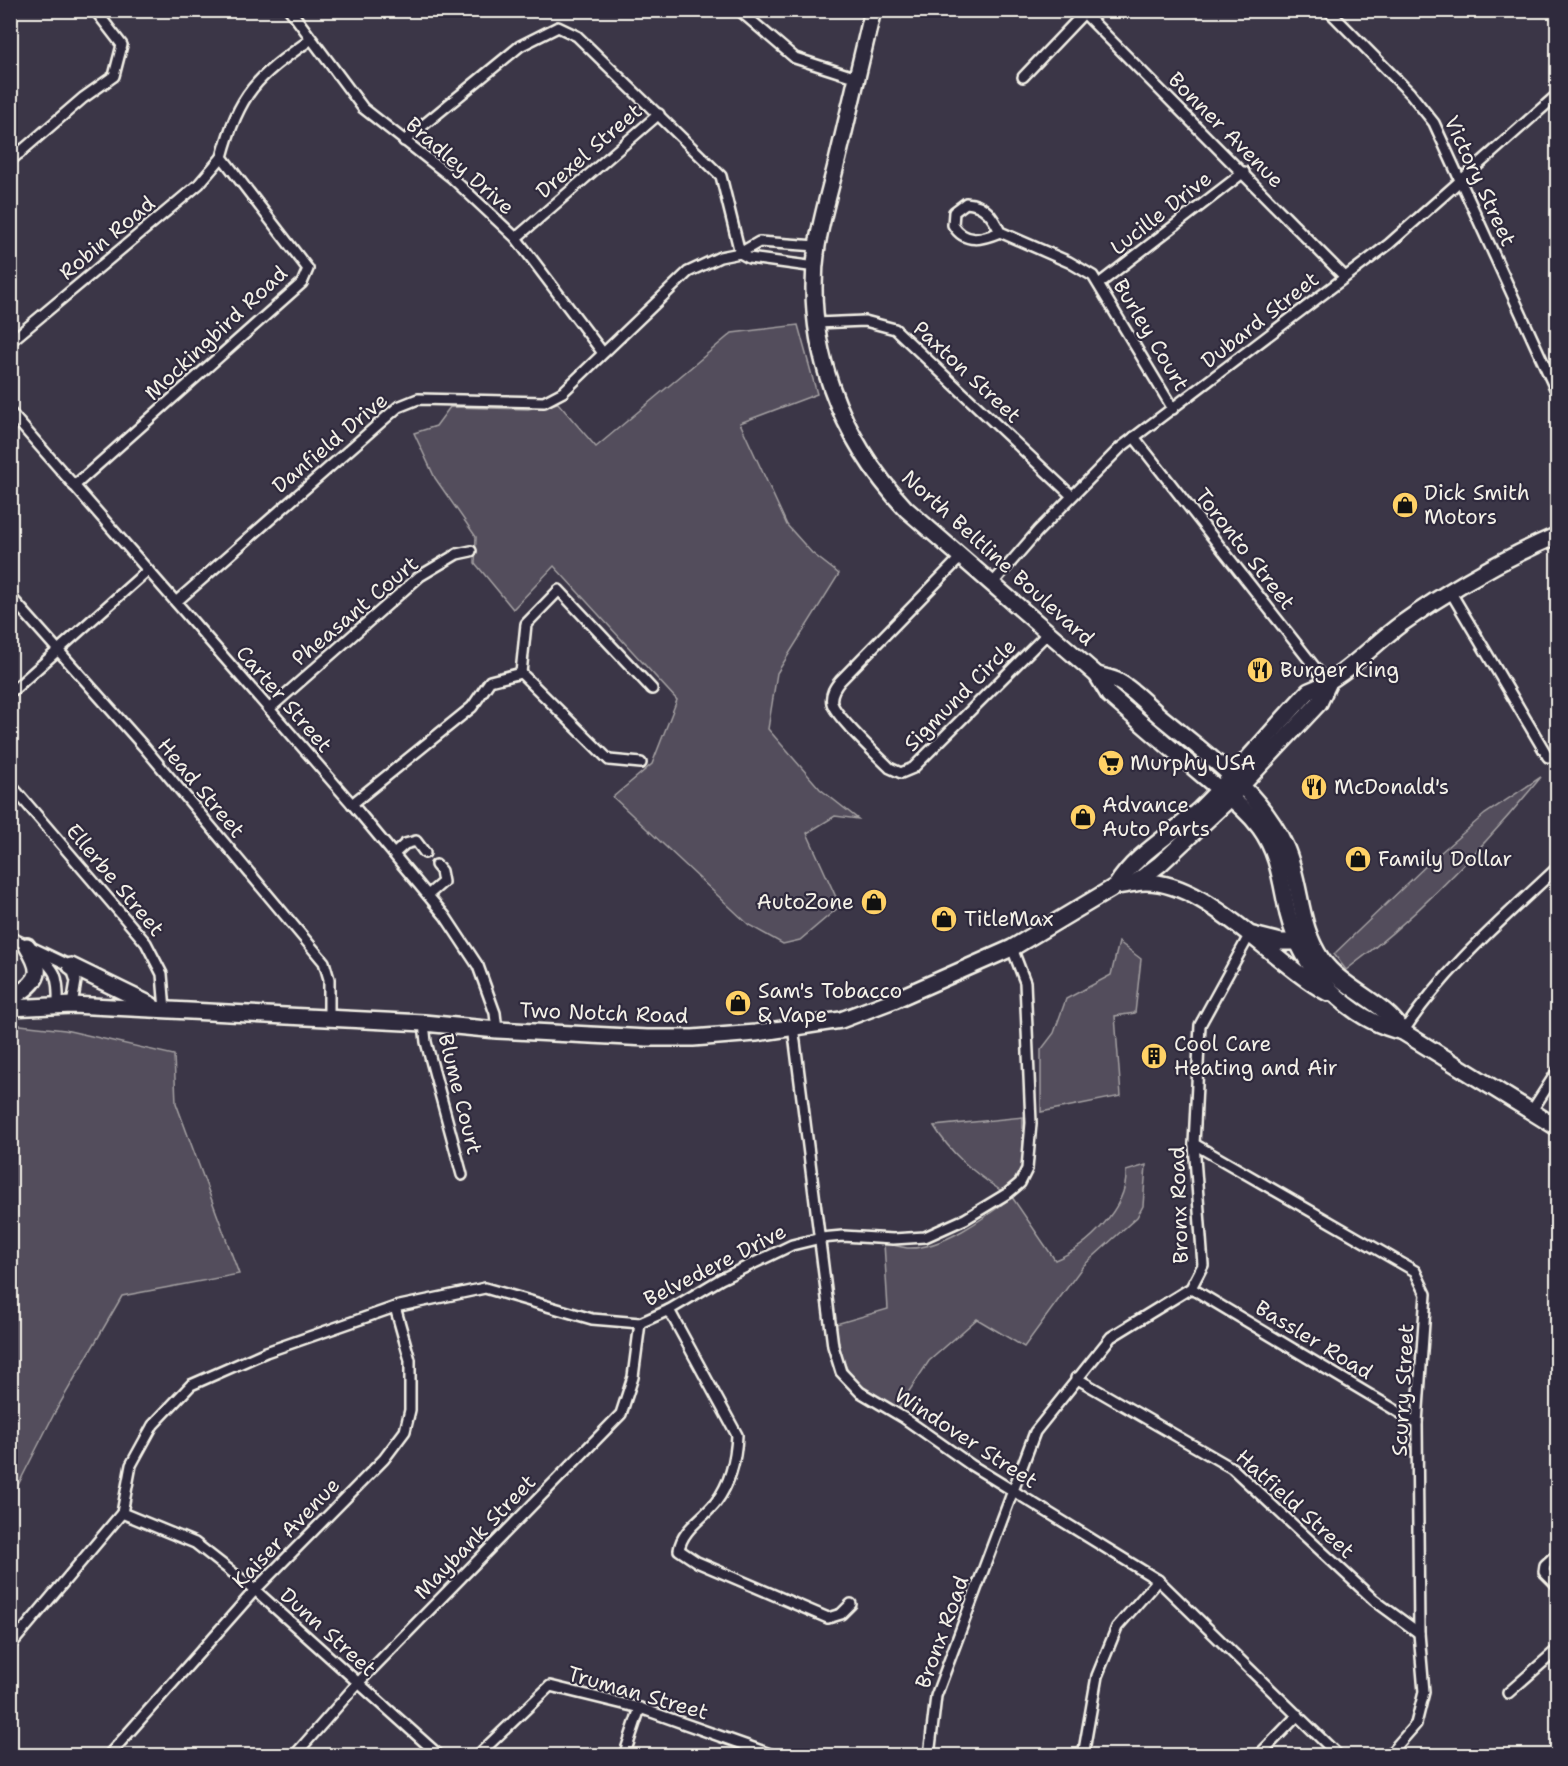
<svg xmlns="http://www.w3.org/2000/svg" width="1568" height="1766" font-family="'Shantell Sans',sans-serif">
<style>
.green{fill:#534e5c;stroke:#a4a0a2;stroke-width:1.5}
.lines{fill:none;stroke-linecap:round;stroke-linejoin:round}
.minor-casing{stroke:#f4f1e8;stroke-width:14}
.primary-casing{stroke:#f4f1e8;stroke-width:20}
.minor{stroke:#2f2a3d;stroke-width:9}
.primary{stroke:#2f2a3d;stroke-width:15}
.labels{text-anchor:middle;stroke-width:4.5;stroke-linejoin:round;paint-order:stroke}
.street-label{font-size:21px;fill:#f4f1e8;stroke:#2f2a3d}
.poi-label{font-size:21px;fill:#f4f1e8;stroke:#2f2a3d;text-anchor:start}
</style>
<rect width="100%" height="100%" fill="#3b3647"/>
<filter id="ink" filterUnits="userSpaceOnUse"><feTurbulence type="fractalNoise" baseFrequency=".0167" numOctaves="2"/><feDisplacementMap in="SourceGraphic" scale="12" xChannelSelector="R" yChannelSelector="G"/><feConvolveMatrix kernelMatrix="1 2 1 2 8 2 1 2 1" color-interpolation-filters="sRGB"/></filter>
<g filter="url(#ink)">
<g class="green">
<path d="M798,325l19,69 -77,29 47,102 25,28 27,21 -62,99 -9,56 52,60 38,30 -23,-3 -28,17 33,73 -40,34 -17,4 -34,-19 -136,-128 39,-33 25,-64 -123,-134 -41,43 -38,-46 1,-26 -41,-59 -21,-45 22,-7 14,-19 78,2 30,-6 38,44 136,-114z"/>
<path d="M1541,777c-58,71 -121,138 -195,193l-12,-16 98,-94 53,-46z"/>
<path d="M1119,942l22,17 -6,54 -20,3 6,80 -80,16v-62l13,-17 12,-34 45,-24z"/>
<path d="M11,1024l54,6 109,25 2,48 63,171 -117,22 -67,116 -44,87z"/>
<path d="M1023,1117v49l-13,21 -10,3c-27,-18 -49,-36 -66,-64z"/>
<path d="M1146,1165l-3,41 -6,11 -54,49 -59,81 -47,-28 -48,42 -31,47c-46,-26 -55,-29 -62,-84l52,-15 -4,-66c7,1 15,4 23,5 34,2 79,-31 105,-51l43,63c32,-13 73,-52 71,-89z"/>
</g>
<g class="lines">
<defs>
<g id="minor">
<path d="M290,10l73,98 88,69 65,61 87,115"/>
<path d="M739,10l56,48 62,20"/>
<path d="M1081,10l264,267"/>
<path d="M1328,10l82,83 24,30 124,272"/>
<path d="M1023,77l61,-64"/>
<path d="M404,141l116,-95 38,-19 19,9 144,140 19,77"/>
<path d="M10,143l10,10"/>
<path d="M10,161l73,-63 31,-22 8,-31 -27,-35"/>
<path d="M1000,232c-7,-15 -15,-28 -34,-29l-12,9 -1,13c12,20 30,14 47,7l69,30 24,14 80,133"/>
<path d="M516,238l143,-124"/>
<path d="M740,253l9,5 67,9"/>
<path d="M1100,283l144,-111"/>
<path d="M816,323l49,-2 30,8 177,167"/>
<path d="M10,342l189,-158 23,-27"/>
<path d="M10,412l342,392 93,112 33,50 17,47 2,17"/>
<path d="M1134,437l194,247"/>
<path d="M74,486l228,-203 6,-14 -86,-112c17,-64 35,-80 88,-117"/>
<path d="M961,557l-121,124c-5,6 -10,13 -8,22 3,13 46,53 58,65l11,5 12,-5 136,-136"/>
<path d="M992,584l46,-53 82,-83 269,-204 169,-150"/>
<path d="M1450,591l98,166"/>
<path d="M10,596l135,152 179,214 5,17v40"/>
<path d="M176,602l222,-195 20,-8 126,3 19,-10 125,-120 32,-15 20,-4 19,-11 58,4"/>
<path d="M10,693l138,-123"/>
<path d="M269,709l151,-133 37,-22 14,-3"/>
<path d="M641,763l-32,-3 -88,-87 5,-49 33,-34 93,99"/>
<path d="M10,784l136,159 16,31 3,36"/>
<path d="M352,804l120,-97 18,-26 31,-8"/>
<path d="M394,854l11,-10 11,-3 9,12"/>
<path d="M428,895l15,-13 -2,-11 -5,-6"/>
<path d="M10,937l61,29 5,15 -4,24"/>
<path d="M34,951c22,19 25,24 24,53"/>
<path d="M424,1023l2,19 36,133"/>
<path d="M793,1026l40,320 8,26 19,20 44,26 67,47 187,115 181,176"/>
<path d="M1403,1032c41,-63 100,-113 155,-165"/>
<path d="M1531,1112l27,-42"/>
<path d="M1194,1144l221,127 11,23 -9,129 2,210 5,59 -8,32 -28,32"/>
<path d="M1191,1288l226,135"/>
<path d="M669,1310l68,125c-1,25 -6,47 -21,67 -12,16 -34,27 -37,48l18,12 131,56 13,-4 10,-10"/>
<path d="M1076,1378l156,90 142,132 45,33"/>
<path d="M122,1513l73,30 60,47 185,166"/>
<path d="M1558,1553l-13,12 -1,7 14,14"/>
<path d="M10,1646l112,-133 9,-48 22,-40 38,-40 75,-33 129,-45 90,-19 107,31 48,4 29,-13 52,-31 71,-34 29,-7 22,-2 50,3 32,-2 40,-18 43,-26 12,-10 7,-14 4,-46 -6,-141 -13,-34"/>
<path d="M1508,1693l50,-44"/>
<path d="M108,1756l147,-166 129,-131 21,-28 5,-21v-50l-15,-53"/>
<path d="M294,1756l64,-73 263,-269 12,-37 7,-54"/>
<path d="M477,1756l73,-70 90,22 136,48"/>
<path d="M624,1756l16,-48"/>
<path d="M929,1756l7,-60 99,-264 76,-95 80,-49 12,-23 -9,-121 6,-119 50,-91"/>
<path d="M1083,1756l14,-80 20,-49 41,-47"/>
<path d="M1258,1756l40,-41"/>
</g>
<g id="primary">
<path d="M873,10c-11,48 -23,95 -34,143 -7,30 -17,62 -22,93 -14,98 23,192 89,263l191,166 12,20c32,28 65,56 97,83 19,17 39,29 54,50 19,26 21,55 28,86 14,56 59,105 115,118l155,96"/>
<path d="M1097,675c7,2 15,3 22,7 15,8 29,24 42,35 46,38 100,75 125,131 16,37 12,78 36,112 22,30 62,41 81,72"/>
<path d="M1135,883c65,-11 137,80 193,110"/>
<path d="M1116,886c19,-32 57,-52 84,-77 38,-37 72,-79 109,-118 35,-13 62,-45 92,-67 49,-35 101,-65 157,-89"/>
<path d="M1253,935l28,7h25"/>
<path d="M71,966l80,39"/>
<path d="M18,994c25,-16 23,-25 9,-48"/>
<path d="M10,1008l62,-3 352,18 73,7 150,8h46l63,-5 85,-13 53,-20 118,-52 104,-62 19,-3 25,-19 64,-60 95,-101 9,-19"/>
</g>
</defs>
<use href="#minor" class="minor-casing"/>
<use href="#primary" class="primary-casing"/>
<use href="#minor" class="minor"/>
<use href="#primary" class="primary"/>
</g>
</g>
<defs>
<symbol id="shop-disc" viewBox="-11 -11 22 22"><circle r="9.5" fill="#ffd166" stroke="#2f2a3d"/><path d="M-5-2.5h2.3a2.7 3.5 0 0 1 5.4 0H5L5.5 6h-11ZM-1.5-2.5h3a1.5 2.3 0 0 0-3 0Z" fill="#111"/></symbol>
<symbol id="restaurant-disc" viewBox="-11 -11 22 22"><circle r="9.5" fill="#ffd166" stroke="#2f2a3d"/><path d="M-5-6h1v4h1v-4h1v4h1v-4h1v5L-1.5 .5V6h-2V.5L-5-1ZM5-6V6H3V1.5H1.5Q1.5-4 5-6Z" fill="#111"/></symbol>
<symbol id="supermarket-disc" viewBox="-11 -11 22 22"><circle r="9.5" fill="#ffd166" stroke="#2f2a3d"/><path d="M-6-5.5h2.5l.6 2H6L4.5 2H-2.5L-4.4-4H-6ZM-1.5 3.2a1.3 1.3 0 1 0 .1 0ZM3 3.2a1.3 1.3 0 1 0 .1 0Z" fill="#111"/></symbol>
<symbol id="building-disc" viewBox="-11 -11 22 22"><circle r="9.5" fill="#ffd166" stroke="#2f2a3d"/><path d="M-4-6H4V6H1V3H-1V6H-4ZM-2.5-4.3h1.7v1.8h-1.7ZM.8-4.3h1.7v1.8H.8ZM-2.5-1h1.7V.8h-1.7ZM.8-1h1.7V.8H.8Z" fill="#111"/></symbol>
</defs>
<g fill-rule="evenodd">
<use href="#shop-disc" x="1390" y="490" width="30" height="30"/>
<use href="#restaurant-disc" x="1245" y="655" width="30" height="30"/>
<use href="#supermarket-disc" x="1096" y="748" width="30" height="30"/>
<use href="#restaurant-disc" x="1299" y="772" width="30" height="30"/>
<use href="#shop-disc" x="1068" y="802" width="30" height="30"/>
<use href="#shop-disc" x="1343" y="844" width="30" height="30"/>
<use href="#shop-disc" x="859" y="887" width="30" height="30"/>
<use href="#shop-disc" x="929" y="904" width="30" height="30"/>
<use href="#shop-disc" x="723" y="988" width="30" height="30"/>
<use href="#building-disc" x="1139" y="1041" width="30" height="30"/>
</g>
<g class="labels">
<g class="street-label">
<text transform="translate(1226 130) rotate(45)" y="7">Bonner Avenue</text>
<text transform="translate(589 151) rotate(-41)" y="7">Drexel Street</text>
<text transform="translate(460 166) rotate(41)" y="7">Bradley Drive</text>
<text transform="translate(1480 181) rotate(65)" y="7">Victory Street</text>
<text transform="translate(1161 213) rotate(-38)" y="7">Lucille Drive</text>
<text transform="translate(107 238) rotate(-40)" y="7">Robin Road</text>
<text transform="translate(1260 320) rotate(-38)" y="7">Dubard Street</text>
<text transform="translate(216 333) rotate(-43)" y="7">Mockingbird Road</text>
<text transform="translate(1151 335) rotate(59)" y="7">Burley Court</text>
<text transform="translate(967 372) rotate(43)" y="7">Paxton Street</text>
<text transform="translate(330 443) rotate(-40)" y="7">Danfield Drive</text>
<text transform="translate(1245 549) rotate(52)" y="7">Toronto Street</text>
<text transform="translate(998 558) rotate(42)" y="7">North Beltline Boulevard</text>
<text transform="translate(355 611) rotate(-40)" y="7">Pheasant Court</text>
<text transform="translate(960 695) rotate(-45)" y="7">Sigmund Circle</text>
<text transform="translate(284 699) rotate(49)" y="7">Carter Street</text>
<text transform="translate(201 788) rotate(50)" y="7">Head Street</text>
<text transform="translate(115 880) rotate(50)" y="7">Ellerbe Street</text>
<text transform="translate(604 1013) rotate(2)" y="7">Two Notch Road</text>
<text transform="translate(460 1094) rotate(76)" y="7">Blume Court</text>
<text transform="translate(1179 1205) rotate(-92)" y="7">Bronx Road</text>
<text transform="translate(715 1265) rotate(-27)" y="7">Belvedere Drive</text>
<text transform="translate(1314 1340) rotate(31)" y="7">Bassler Road</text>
<text transform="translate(1403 1390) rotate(-87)" y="7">Scurry Street</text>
<text transform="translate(966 1438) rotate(33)" y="7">Windover Street</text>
<text transform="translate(1295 1504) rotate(42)" y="7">Hatfield Street</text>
<text transform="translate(286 1533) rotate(-46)" y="7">Kaiser Avenue</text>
<text transform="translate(475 1537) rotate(-46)" y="7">Maybank Street</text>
<text transform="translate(328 1632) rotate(42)" y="7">Dunn Street</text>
<text transform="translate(942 1632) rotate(-70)" y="7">Bronx Road</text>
<text transform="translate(638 1693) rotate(16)" y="7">Truman Street</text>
</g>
<g class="poi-label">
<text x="1424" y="500">Dick Smith<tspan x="1424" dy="24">Motors</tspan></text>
<text x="1280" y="677">Burger King</text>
<text x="1130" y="770">Murphy USA</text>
<text x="1334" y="794">McDonald's</text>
<text x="1102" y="812">Advance<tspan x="1102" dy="24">Auto Parts</tspan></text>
<text x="1378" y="866">Family Dollar</text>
<text x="854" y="909" text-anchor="end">AutoZone</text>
<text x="964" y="926">TitleMax</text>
<text x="758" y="998">Sam's Tobacco<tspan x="758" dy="24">&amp; Vape</tspan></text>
<text x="1174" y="1051">Cool Care<tspan x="1174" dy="24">Heating and Air</tspan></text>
</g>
</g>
<rect width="1568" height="1766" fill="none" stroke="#2f2a3d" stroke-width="36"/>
<rect x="18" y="18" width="1532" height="1730" fill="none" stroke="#f4f1e8" stroke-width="2" filter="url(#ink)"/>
</svg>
